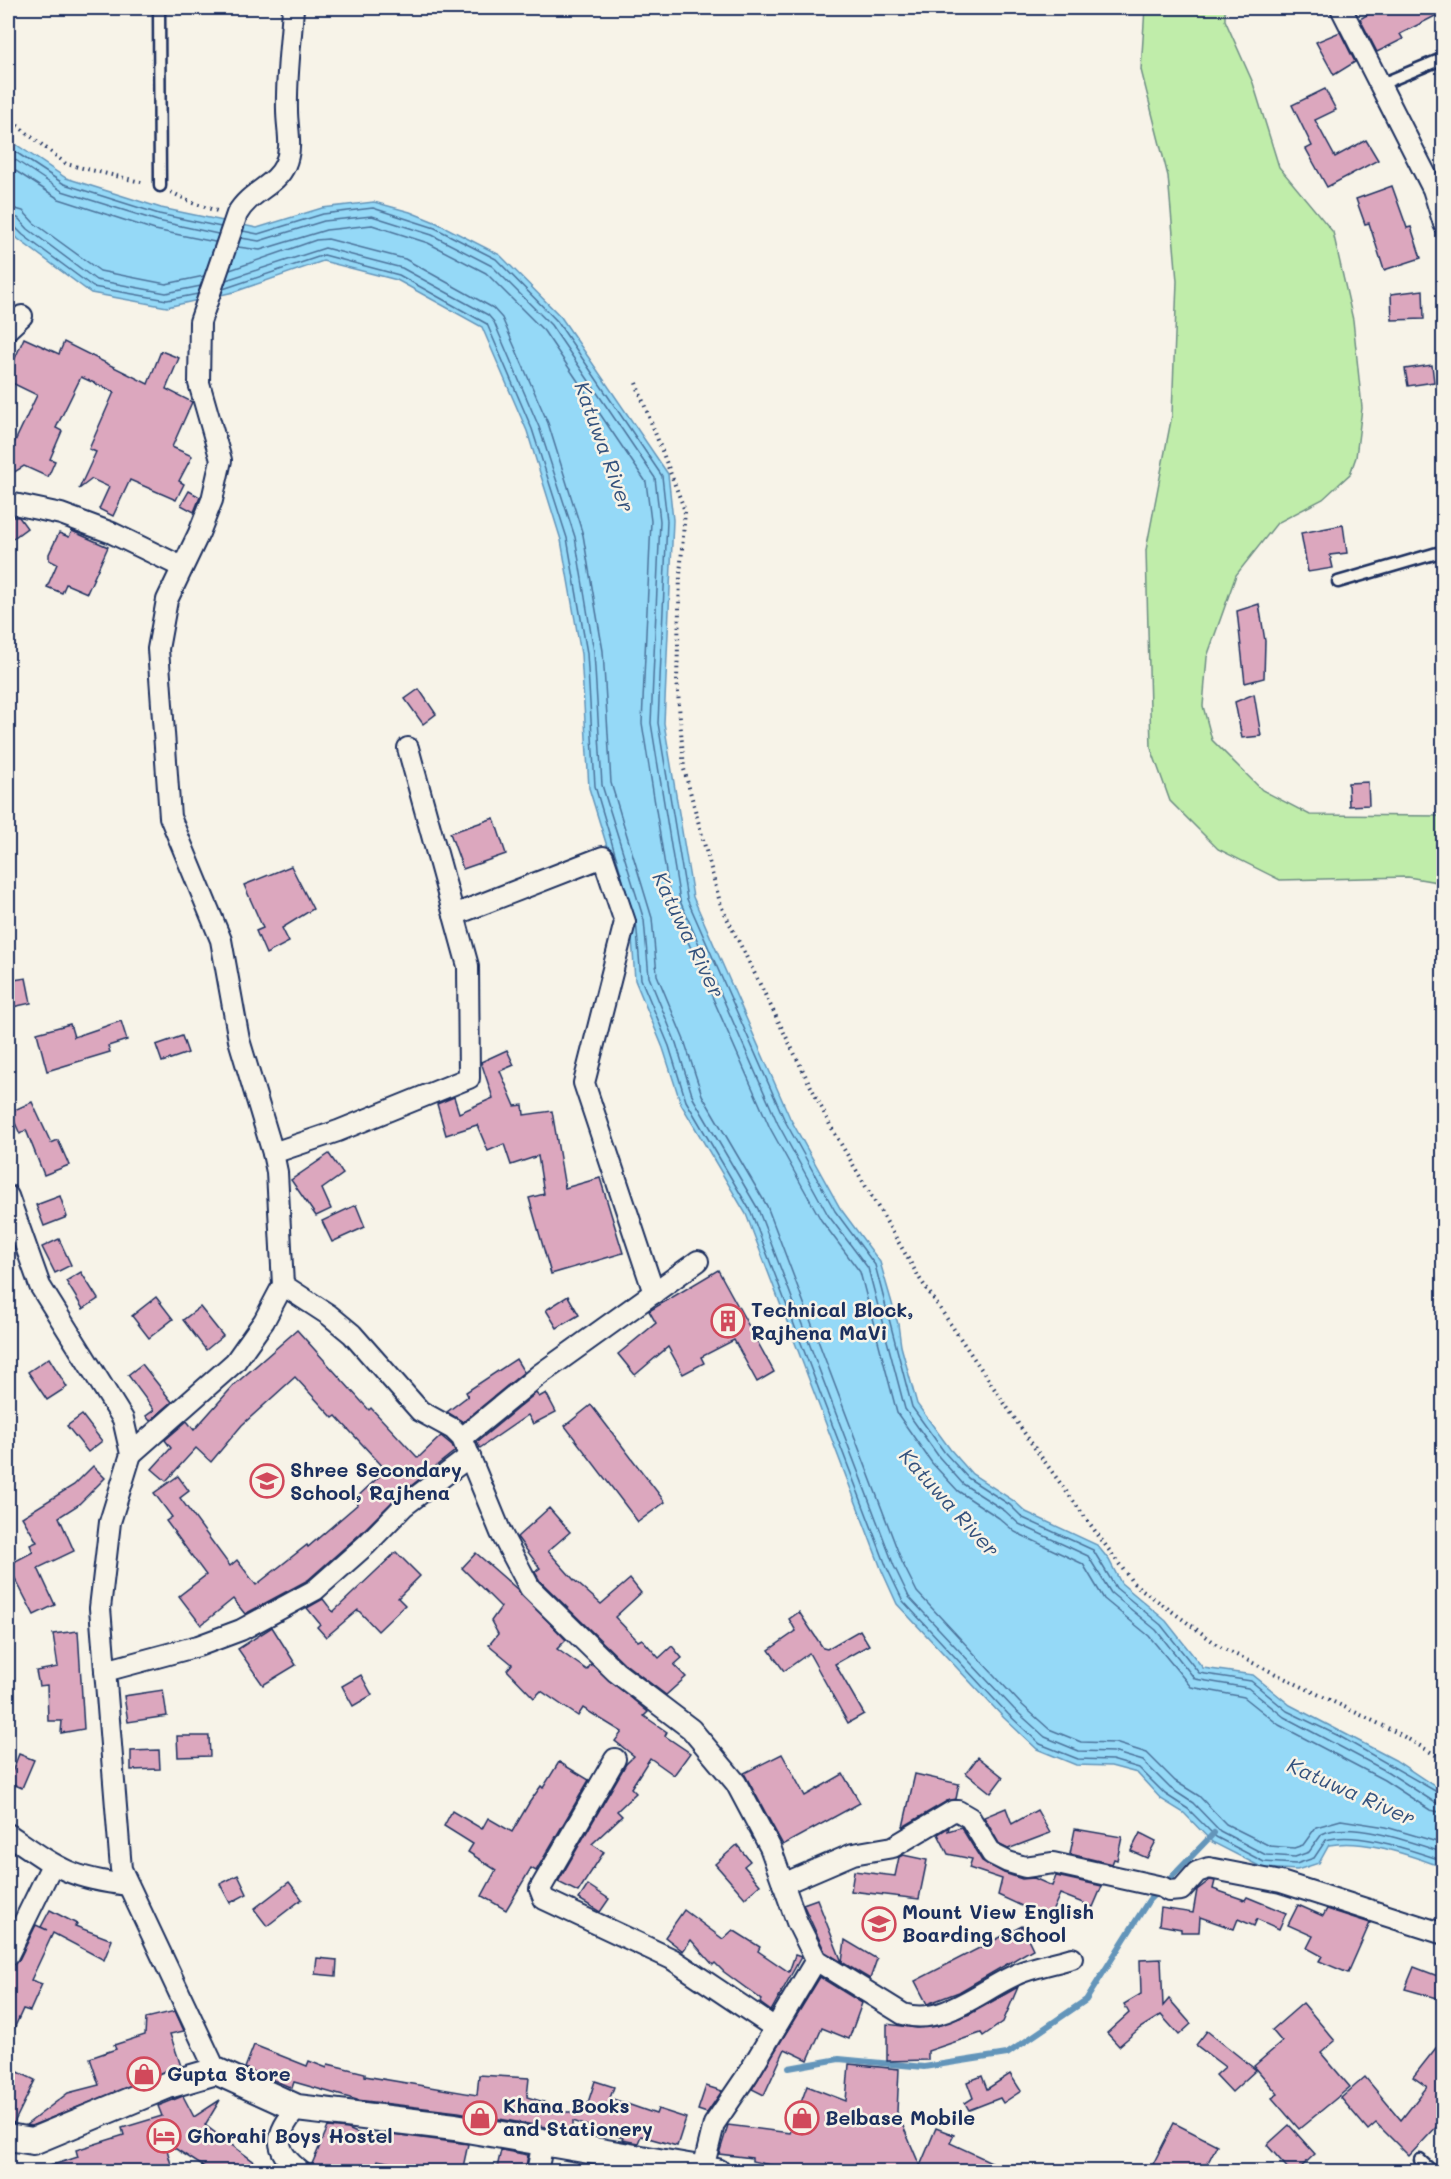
<svg xmlns="http://www.w3.org/2000/svg" width="1451" height="2179" font-family="Mali,sans-serif">
<style>
.green{fill:#c0edaa;stroke:#6e8e84;stroke-width:1.5}
.water{fill:#95d9f7;stroke:#6495ba;stroke-width:1.5}
.lines{fill:none;stroke-linecap:round;stroke-linejoin:round}
.shore{stroke:#4c739b;stroke-width:1.5}
.stream{stroke:#6495ba;stroke-width:6}
.building{fill:#dca7be;stroke:#1b2f5e;stroke-width:1.5}
.service-casing{stroke:#1b2f5e;stroke-width:15}
.minor-casing{stroke:#1b2f5e;stroke-width:24}
.tertiary-casing{stroke:#1b2f5e;stroke-width:30}
.path{stroke:#1b2f5e;stroke-width:4;stroke-dasharray:1.5 4.5;stroke-linecap:butt}
.service{stroke:#f7f3e8;stroke-width:10}
.minor{stroke:#f7f3e8;stroke-width:20}
.tertiary{stroke:#f7f3e8;stroke-width:26}
.labels{text-anchor:middle;stroke-width:5;stroke-linejoin:round;paint-order:stroke}
.poi-label{font-size:20px;font-weight:bold;fill:#1b2f5e;stroke:#f7f3e8;text-anchor:start}
.water-label{font-size:21px;font-style:italic;fill:#33517d;stroke:#f7f3e8}
</style>
<rect width="100%" height="100%" fill="#f7f3e8"/>
<filter id="ink" filterUnits="userSpaceOnUse"><feTurbulence type="fractalNoise" baseFrequency=".0167" numOctaves="2"/><feDisplacementMap in="SourceGraphic" scale="12" xChannelSelector="R" yChannelSelector="G"/><feConvolveMatrix kernelMatrix="1 2 1 2 8 2 1 2 1" color-interpolation-filters="sRGB"/></filter>
<g filter="url(#ink)">
<path class="green" d="M1145,8h80v12l28,63 26,84 54,65 20,88 9,88 -6,49 -6,17 -27,25 -46,24 -41,52 -29,82 -4,49 9,34 50,50 48,25 133,1v67l-35,-6 -128,3 -62,-31 -48,-48 -19,-53 -5,-198 26,-135 5,-134 -9,-105 -27,-106z"/>
<path class="water" d="M8,139l58,39 95,30 96,20 65,-20 52,-6 36,10 27,11 63,32 61,62 107,157 5,46 -9,203 29,174 97,221 50,90 40,54 18,62 3,22 16,58 33,45 22,25 42,27 12,11 71,33 12,15 12,23 45,38 37,47 50,7 37,30 105,55 48,32v75c-33,-11 -78,-29 -114,-22l-10,18 -22,7 -34,-2 -51,-26 -28,-29 -23,-14 -24,-26 -26,-7 -35,-1 -39,-16 -33,-31 -107,-114 -15,-33 -136,-357 -65,-110 -18,-56 -28,-68 -4,-56 -42,-136 -8,-134 -20,-114 -34,-109 -45,-104 -85,-47 -74,-19 -89,31 -67,15 -76,-14 -73,-54 -10,-12z"/>
<g class="lines">
<g class="shore">
<path d="M8,147l56,37 95,30 62,13"/>
<path d="M8,155l54,36 96,30 60,13"/>
<path d="M8,166l51,33 96,31 60,12"/>
<path d="M8,207l15,4 11,12 66,48 66,13 38,-8"/>
<path d="M8,216l10,2 10,11 68,51 70,13 35,-7"/>
<path d="M8,223l5,2 10,10 70,52 74,13 31,-6"/>
<path d="M243,231l15,3 65,-20 50,-6 62,20 61,31 61,62 105,155 5,45 -9,202 29,176 98,222 50,90 40,54 37,142 33,46 23,25 42,27 13,13 70,32 23,38 45,37 38,48 52,8 36,30 52,25 105,60"/>
<path d="M241,238l18,3 65,-20 48,-5 60,19 60,31 59,59 104,153 5,43 -9,202 29,178 98,223 50,91 40,53 37,141 34,48 24,27 42,27 14,13 69,32 23,37 45,37 39,49 53,9 36,29 104,55 46,30 10,2"/>
<path d="M238,247l22,3 66,-20 46,-5 56,18 58,30 58,58 102,151 5,39 -9,202 29,180 99,225 51,92 39,52 37,141 35,50 26,28 41,27 16,14 68,32 21,35 45,37 42,51 53,10 35,28 105,55 46,30 14,3"/>
<path d="M230,270l86,-30 12,-1 77,20 88,49 9,10 46,105 35,112 20,116 8,132 41,135 5,57 27,65 18,55 65,111 135,356 15,30 103,111 29,26 32,13 34,1 32,10 28,28 24,15 27,28 44,22 24,2 9,-3 13,-18 25,-7 45,7 58,17"/>
<path d="M226,280l99,-32 77,20 86,47 6,7 45,105 36,110 19,115 8,133 42,135 5,57 27,66 17,55 65,111 136,357 15,31 105,112 31,28 34,14 34,1 30,9 27,27 23,15 27,28 46,24 29,2 14,-5 13,-18c28,-14 92,9 122,19"/>
<path d="M223,289l101,-34 75,20 88,49 45,105 35,109 20,115 8,133 32,108"/>
<path d="M636,920l5,59 28,67 17,55 65,111 136,356 16,33 105,113 32,30 38,15 34,1 27,8 26,26 23,15 28,28 48,25 32,2 18,-6 12,-18c30,-10 87,11 118,21"/>
</g>
<g class="stream">
<path d="M1165,1884l49,-51"/>
<path d="M789,2068l50,-9 85,8 83,-13 79,-54 63,-100 9,-9"/>
</g>
</g>
<g class="building">
<path d="M1378,8h65v4l-43,22 3,5 -26,13 -17,-33z"/>
<path d="M1340,32l15,30 -21,13 -18,-33z"/>
<path d="M1325,89l11,21 -21,10 20,37 31,-17 12,20 -51,27 -21,-38 6,-3 -20,-41z"/>
<path d="M1392,186l15,42 4,-1 10,31 -37,12 -15,-47 -4,1 -9,-25z"/>
<path d="M1423,290l1,29 -32,1 -1,-26z"/>
<path d="M24,338l35,16 5,-12 84,42 13,-33 18,7 -13,31 26,13 -20,45 20,9 -13,25 5,3 -8,16 -46,-20 -17,36 -14,-7 10,-22 -17,-8 -13,10 17,-37 -7,-3 25,-57 -33,-15 -25,51 6,3 -12,28 5,2 -7,16 -24,-11 -16,10v-20l29,-61 -29,-14v-7z"/>
<path d="M1432,365l2,17 -26,4 -3,-17z"/>
<path d="M189,491l11,6 -6,15 -13,-7z"/>
<path d="M8,517h11l8,11 -19,14z"/>
<path d="M1343,525l4,28 -17,2 3,13 -25,4 -7,-39z"/>
<path d="M72,531l36,16 -21,46 -21,-9 -4,9 -15,-6 10,-23 -8,-4v-6l10,-21 10,4z"/>
<path d="M1259,604l6,37 -1,37 -19,5 -8,-72z"/>
<path d="M419,689l17,25 -13,10 -18,-25z"/>
<path d="M1254,694l7,42 -19,2 -7,-36z"/>
<path d="M1368,782l1,23 -20,1 -1,-23z"/>
<path d="M494,818l12,36 -43,15 -13,-36z"/>
<path d="M291,866l22,43 -31,19 7,14 -23,12 -10,-23 7,-3 -19,-43z"/>
<path d="M26,978l5,25 -23,5v-27z"/>
<path d="M121,1021l6,19 -19,6 2,6 -63,19 -10,-38 33,-9 4,13z"/>
<path d="M182,1036l6,17 -26,9 -6,-17z"/>
<path d="M507,1050l7,15 -14,6 15,35 8,-1 1,10 28,-4 13,77 35,-10 23,75 -72,21 -22,-76 15,-4 -6,-38 -27,9 -7,-21 -16,7 -11,-26 -31,10 -9,-31 17,-7 5,16 34,-15 -12,-36z"/>
<path d="M32,1102l19,41 7,-3 11,25 -25,10 -18,-45 -6,4 -10,-22z"/>
<path d="M329,1154l14,20 -21,15 9,20 -15,7 -25,-36z"/>
<path d="M60,1196l7,21 -23,9 -8,-21z"/>
<path d="M356,1205l9,22 -33,15 -10,-21z"/>
<path d="M59,1239l12,26 -16,8 -13,-26z"/>
<path d="M718,1270l56,102 -17,10 -23,-42 -33,17 3,6 -21,11 -15,-27 -33,28 -17,-21 38,-31 -7,-12z"/>
<path d="M81,1272l17,27 -15,10 -17,-28z"/>
<path d="M568,1296l11,19 -22,13 -11,-18z"/>
<path d="M156,1297l17,22 -24,19 -17,-22z"/>
<path d="M200,1307l23,29 -17,14 -23,-30z"/>
<path d="M297,1330l72,80 2,-2 47,50 23,-22 11,9 3,6 -58,46 -37,37 -52,46 -63,34 -12,-15 -32,26 -22,-29 27,-21 -40,-54 6,-4 -18,-24 24,-17 11,15 -9,7 50,68 7,-6 19,25 51,-40 1,2 50,-43 -4,-4 32,-30 -50,-54 -3,2 -38,-41 -53,48 -31,37 -15,-14 -30,33 -14,-12 19,-21 -6,-8 22,-19 7,9 40,-45z"/>
<path d="M49,1358l18,29 -20,13 -19,-28z"/>
<path d="M516,1359l8,13 -61,50 -16,-10 21,-16 -2,-4z"/>
<path d="M142,1364l30,38 -22,19 -4,-5 8,-6 -26,-35z"/>
<path d="M536,1393l3,4 7,-4 10,19 -23,12 -5,-9 -48,33 -3,-6z"/>
<path d="M591,1405l74,97 -27,20 -73,-96z"/>
<path d="M82,1415l20,26 -14,11 -21,-26z"/>
<path d="M93,1466l12,12 -27,27 -19,12 15,34 -36,17 17,37 -21,10 -26,-50 25,-13 -3,-7 7,-3 -15,-25 52,-32z"/>
<path d="M549,1508l21,24 -22,19 26,29 27,24 29,-25 11,14 -26,24 23,24 4,-2 17,19 13,-12 10,12 -8,7 12,12 -20,18 -42,-32 -84,-82 -5,-9 5,-4 -23,-31z"/>
<path d="M396,1552l24,24 -22,22 7,7 -27,26 -20,-21 -32,27 -9,-10 3,-3 -13,-16 16,-9 10,13z"/>
<path d="M476,1553l41,36 49,51 -9,9 30,21 4,-6 57,48 -4,4 23,16 -2,4 25,17 -16,22 -24,-17 -19,30 5,5 -19,18 5,5 -30,28 12,8 -26,40 -20,-10 68,-118 8,-8 -19,-15 7,-9 -39,-24 -5,8 -37,-25 -7,7 -27,-28 5,-6 -23,-19 9,-11 -7,-13 10,-14 -39,-39z"/>
<path d="M799,1612l24,36 4,1 33,-19 9,15 -34,19 29,50 -16,9 -39,-70 -25,18 -15,-21 27,-19 -7,-12z"/>
<path d="M272,1627l24,38 -33,20 -25,-36z"/>
<path d="M78,1631l6,98 -23,4 1,-12h-14l-1,-36 -8,1 -3,-15 22,-4 -5,-33z"/>
<path d="M361,1675l11,20 -19,11 -11,-20z"/>
<path d="M163,1690l4,26 -39,6 -4,-26z"/>
<path d="M177,1736h32l1,20 -32,1z"/>
<path d="M159,1750l1,19 -29,1v-19z"/>
<path d="M19,1754l15,6 -12,28 -14,-6z"/>
<path d="M782,1754l23,42 38,-22 17,29 -77,42 -39,-72z"/>
<path d="M978,1757l25,20 -12,16 -25,-20z"/>
<path d="M559,1762l30,18 -53,91 -5,-3 -25,42 -24,-14 14,-26 -28,-18 5,-8 -29,-18 8,-15 30,18 6,-11 24,14 17,-29 12,-17 2,2z"/>
<path d="M915,1774l44,10 -3,15 -9,2 -44,26z"/>
<path d="M1006,1808l6,16 25,-14 13,23 -42,16 -8,-4 -16,-28z"/>
<path d="M949,1827l-1,4 13,-4 21,34 22,12 18,6 12,-1 18,8 4,-10 46,10 -9,21 -33,-13 -9,20 -25,-6 -28,-13 4,-16 -33,-11 3,-9 -24,-5 -10,-20z"/>
<path d="M1075,1829l47,8 -5,23 -3,-1 -2,5 -42,-10z"/>
<path d="M1140,1833l16,8 -9,17 -16,-7z"/>
<path d="M737,1845l13,16 -6,5 16,19 -15,13 -30,-34z"/>
<path d="M903,1855l24,5 -8,39 -68,-8 3,-20 41,5 4,-19z"/>
<path d="M238,1875l9,19 -17,9 -10,-19z"/>
<path d="M1210,1880l5,1 -2,8 32,11 2,-3 39,16 -7,16 -22,-10 -3,7 -16,-7 -4,10 -34,-12 -1,15h-18v-3l-22,-4 2,-17 32,5 4,-23z"/>
<path d="M289,1882l13,17 -35,27 -13,-17z"/>
<path d="M588,1885l21,14 -9,13 -21,-13z"/>
<path d="M817,1899l25,63 3,-22 32,19 -7,20 -45,-27 -22,-48z"/>
<path d="M1298,1905l25,11 4,-7 43,14 -22,50 -29,-12 3,-5 -15,-8 6,-12 -25,-11z"/>
<path d="M50,1910l27,14 -2,2 37,14 -8,20 -51,-27 -22,47 11,4 -12,27 -7,-2 -15,33v-75l11,-7 17,-35 11,5 -6,-3z"/>
<path d="M684,1910l39,29 10,-9 27,17 -2,4 31,21 6,-17 6,2 -30,54 -11,-8 2,-3 -38,-28 -9,-9 -2,2 -22,-25 -8,11 -18,-14z"/>
<path d="M1022,1926l11,23 -74,43 -32,12 -12,-23z"/>
<path d="M317,1958l20,2 -1,16 -21,-2z"/>
<path d="M1161,1959l2,47 6,-7 22,25 -12,11 -18,-20 -21,13 -21,18 -12,-13 22,-20 -5,-9 17,-10 -1,-34z"/>
<path d="M1414,1967l29,11 -2,21 -36,-10z"/>
<path d="M820,1977l42,26 -13,36 -27,-11 -14,32 -23,-11 -21,46 -12,-6z"/>
<path d="M1018,1987l-15,35 -20,14 -2,-3 -53,18v9l-41,1v-37l30,4 20,-2 33,-12z"/>
<path d="M1303,2003l32,38 -14,12 29,34 -51,42 -27,-31 6,-4 -24,-28 28,-24 -10,-12z"/>
<path d="M175,2011l9,20 -14,3 11,32 -150,60 -5,-1 42,-32 31,-8 -9,-27 26,-9 -2,-4 31,-10 1,-17z"/>
<path d="M1207,2031l49,39 -24,22 -16,-17 9,-8 -29,-22z"/>
<path d="M1443,2039v81l-34,36 -33,-33 -8,7 -27,-32 24,-21 36,43 26,-33 -14,-10z"/>
<path d="M254,2045l53,21 2,-5 18,7 1,-4 37,9v3l112,19 2,-20 50,3 -2,19 17,5 -3,10h44l10,-31 19,6 -4,11 46,16 2,-5 28,9 -9,28 -36,-10 -3,7 -16,-3 1,-2 -50,-17v9h-10l-105,-18 -101,-12 -63,-18 -2,6 -47,-20z"/>
<path d="M849,2064l50,5 -2,43 23,54 16,-38 18,7 -4,8 63,29h-203l-31,-5 -27,-6v-3l-33,-4 9,-29 62,8 17,-47 39,15z"/>
<path d="M8,2067l27,13 -21,43 -6,-1z"/>
<path d="M1010,2074l11,17 -18,12 -3,-5 -31,12 -4,-7 8,-5 -6,-16 15,-6 5,13z"/>
<path d="M706,2086l16,5 -15,22 -9,-3z"/>
<path d="M183,2096l11,21 26,-17 -15,25 63,47h-56l-47,-30 8,30h-130v-4l35,-11 -2,-7 48,-15 -2,-7 40,-12 -4,-10z"/>
<path d="M1174,2123l43,22 -14,27h-54z"/>
<path d="M1289,2125l26,29 -19,18h-5l-24,-27z"/>
<path d="M328,2127l20,2 20,9 2,-5 18,10 3,-9 77,10 -6,28h-26l-58,-12 -5,12h-45l-16,-8z"/>
<path d="M501,2150l27,5 -3,17h-29z"/>
</g>
<g class="lines">
<defs>
<g id="service">
<path d="M159,8l1,178"/>
<path d="M1379,85l65,-27"/>
<path d="M1338,582l106,-31"/>
<path d="M1420,2160l13,12"/>
</g>
<g id="minor">
<path d="M1341,8l92,181 11,35"/>
<path d="M8,329l14,-13"/>
<path d="M8,505l6,-1 47,10 51,19 70,34"/>
<path d="M454,915l149,-58 22,65 -41,161 70,210"/>
<path d="M273,1153l65,-22 131,-53 -1,-112 -60,-218"/>
<path d="M8,1196l32,90 83,133 8,35 -21,68 -10,86 21,261 95,202"/>
<path d="M283,1285l46,30 23,19 68,77 33,18 9,9 39,95 29,55 86,84 75,57 45,54 34,64 27,75 19,38 -68,114 -34,50 -11,45"/>
<path d="M462,1438l77,-63 159,-114"/>
<path d="M131,1454l104,-92 29,-41 19,-36 -6,-113 -4,-19 -34,-113 -18,-100 -51,-123 -12,-168 9,-49 32,-67 13,-33 9,-40 -22,-77 1,-61 37,-108c13,-23 39,-28 48,-49 8,-18 2,-36 2,-55 -1,-34 4,-69 6,-102"/>
<path d="M105,1671l93,-25 43,-16 74,-40 52,-46 37,-38 66,-50"/>
<path d="M615,1759l-75,130 4,10 128,60 103,69"/>
<path d="M8,1834c48,33 60,44 120,51"/>
<path d="M783,1884l70,-30 40,-7 60,-36h5l12,7 22,36 16,8 17,5 28,-4 109,24 7,4 12,-1 16,-18 12,-4 72,14 163,52"/>
<path d="M8,1955l44,-90"/>
<path d="M816,1960l87,54c42,13 82,-28 119,-42 16,-6 33,-9 50,-14"/>
<path d="M297,2108c-22,27 -25,41 4,64"/>
<path d="M537,2172l6,-30"/>
</g>
<path id="tertiary" d="M8,2137l25,4 135,-56 48,-14 81,37 158,19 262,45"/>
</defs>
<use href="#service" class="service-casing"/>
<use href="#minor" class="minor-casing"/>
<use href="#tertiary" class="tertiary-casing"/>
<g class="path">
<path d="M8,118l58,46 79,19"/>
<path d="M171,192l22,11 27,9"/>
<path d="M636,383l49,128 -5,64 -3,105 7,89 37,137 110,221 89,152 114,168 99,136 89,65 174,84 48,28"/>
</g>
<use href="#service" class="service"/>
<use href="#minor" class="minor"/>
<use href="#tertiary" class="tertiary"/>
</g>
</g>
<defs>
<symbol id="building-ring" viewBox="-11 -11 22 22"><circle r="9.5" fill="#f7f3e8" stroke="#d1495b" stroke-width="1.5"/><path d="M-4-6H4V6H1V3H-1V6H-4ZM-2.5-4.3h1.7v1.8h-1.7ZM.8-4.3h1.7v1.8H.8ZM-2.5-1h1.7V.8h-1.7ZM.8-1h1.7V.8H.8Z" fill="#d1495b"/></symbol>
<symbol id="school-ring" viewBox="-11 -11 22 22"><circle r="9.5" fill="#f7f3e8" stroke="#d1495b" stroke-width="1.5"/><path d="M0-5L7-2L0 1L-7-2ZM-4 1L0 2.5L4 1V4Q0 6-4 4Z" fill="#d1495b"/></symbol>
<symbol id="shop-ring" viewBox="-11 -11 22 22"><circle r="9.5" fill="#f7f3e8" stroke="#d1495b" stroke-width="1.5"/><path d="M-5-2.5h2.3a2.7 3.5 0 0 1 5.4 0H5L5.5 6h-11ZM-1.5-2.5h3a1.5 2.3 0 0 0-3 0Z" fill="#d1495b"/></symbol>
<symbol id="hotel-ring" viewBox="-11 -11 22 22"><circle r="9.5" fill="#f7f3e8" stroke="#d1495b" stroke-width="1.5"/><path d="M-6-4.5h1.5V1H6V5H4.5V3h-9V5H-6ZM-4 0a1.8 1.8 0 1 1 3.6 0ZM.5 0V-2.5h3Q6-2.5 6 0Z" fill="#d1495b"/></symbol>
</defs>
<g fill-rule="evenodd">
<use href="#building-ring" x="709" y="1302" width="38" height="38"/>
<use href="#school-ring" x="248" y="1462" width="38" height="38"/>
<use href="#school-ring" x="860" y="1905" width="38" height="38"/>
<use href="#shop-ring" x="125" y="2055" width="38" height="38"/>
<use href="#shop-ring" x="461" y="2099" width="38" height="38"/>
<use href="#shop-ring" x="783" y="2099" width="38" height="38"/>
<use href="#hotel-ring" x="145" y="2117" width="38" height="38"/>
</g>
<g class="labels">
<g class="poi-label">
<text x="751" y="1317">Technical Block,<tspan x="751" dy="23">Rajhena MaVi</tspan></text>
<text x="290" y="1477">Shree Secondary<tspan x="290" dy="23">School, Rajhena</tspan></text>
<text x="902" y="1919">Mount View English<tspan x="902" dy="23">Boarding School</tspan></text>
<text x="167" y="2081">Gupta Store</text>
<text x="503" y="2113">Khana Books<tspan x="503" dy="23">and Stationery</tspan></text>
<text x="825" y="2125">Belbase Mobile</text>
<text x="187" y="2143">Ghorahi Boys Hostel</text>
</g>
<g class="water-label">
<text transform="translate(604 447) rotate(70)" y="7">Katuwa River</text>
<text transform="translate(688 935) rotate(64)" y="7">Katuwa River</text>
<text transform="translate(949 1503) rotate(48)" y="7">Katuwa River</text>
<text transform="translate(1351 1792) rotate(24)" y="7">Katuwa River</text>
</g>
</g>
<rect width="1451" height="2179" fill="none" stroke="#f7f3e8" stroke-width="30"/>
<rect x="15" y="15" width="1421" height="2149" fill="none" stroke="#1b2f5e" stroke-width="2" filter="url(#ink)"/>
</svg>
